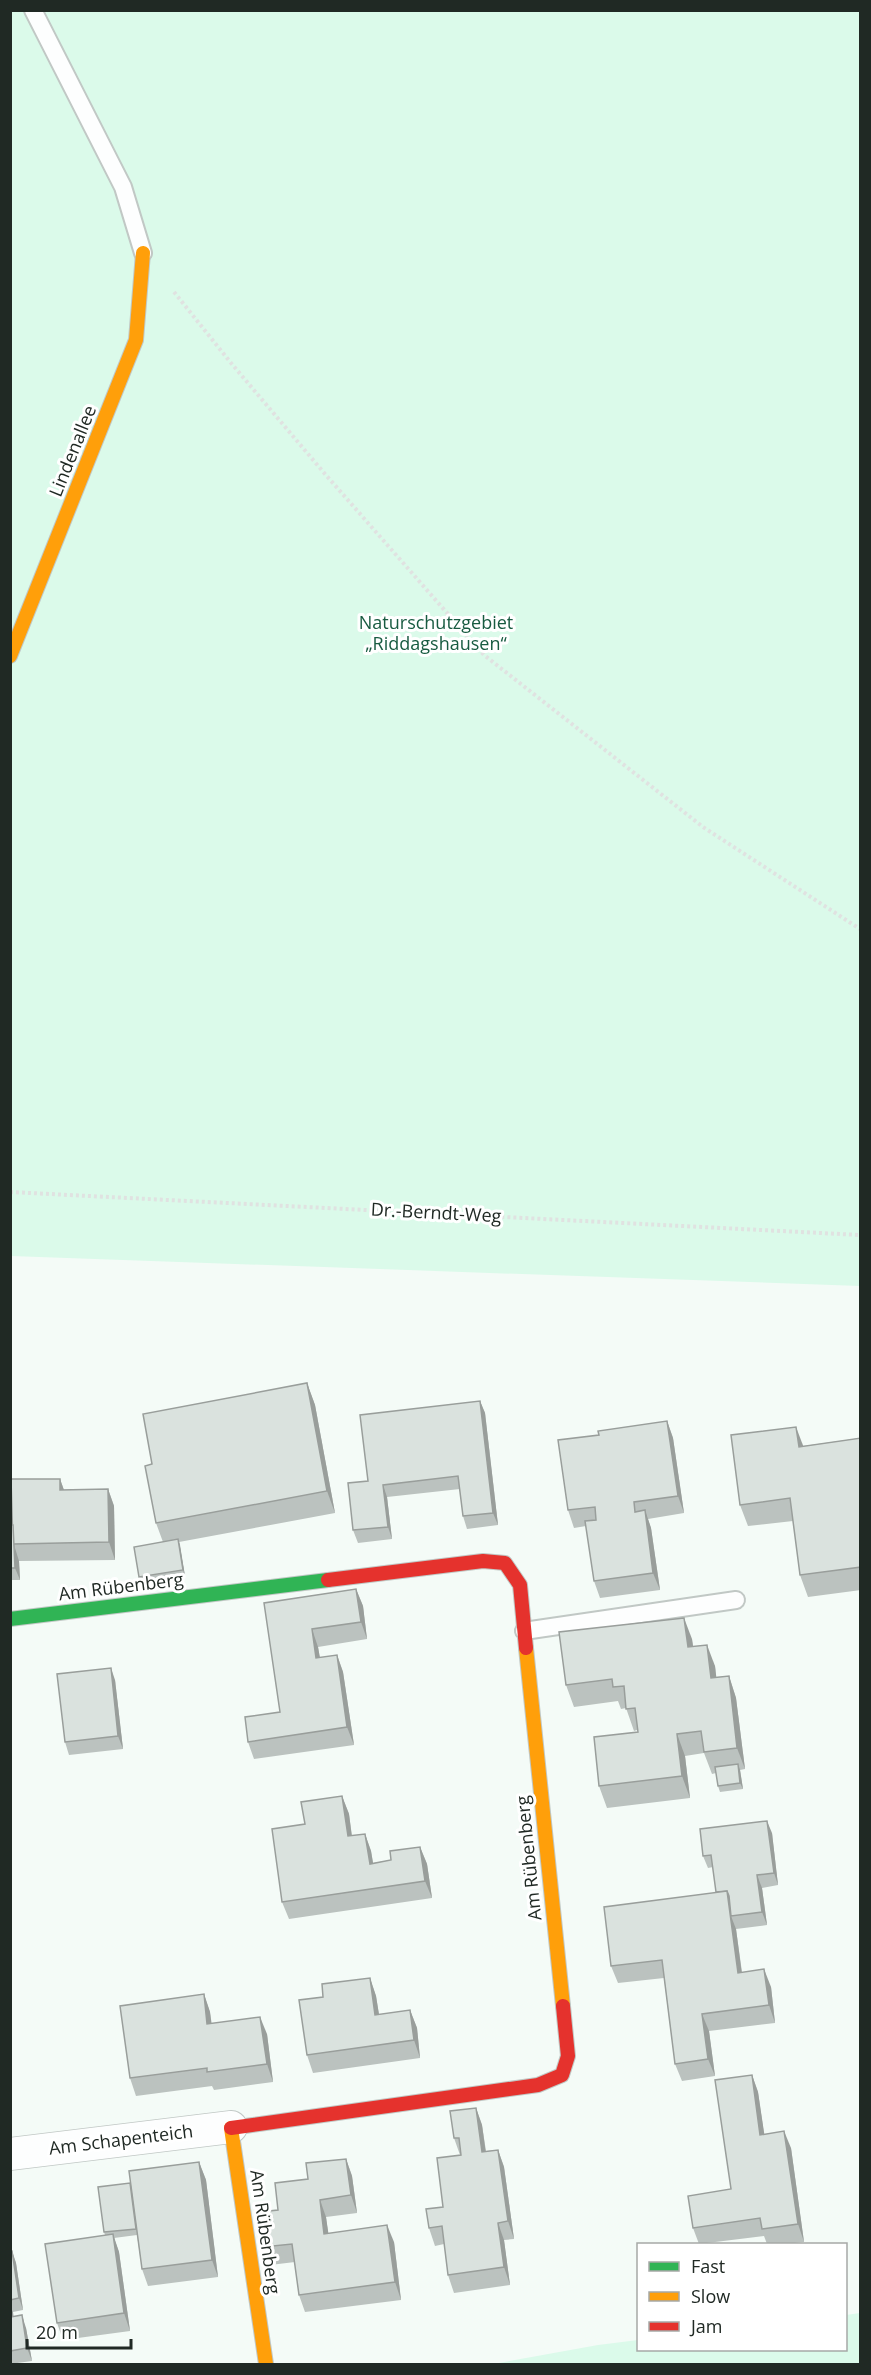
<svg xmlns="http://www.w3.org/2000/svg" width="871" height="2375" font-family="'Open Sans',sans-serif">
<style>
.green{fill:#dbfaea}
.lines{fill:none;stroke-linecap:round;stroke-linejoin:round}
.lane-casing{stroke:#c1c8c5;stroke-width:20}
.street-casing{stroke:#c1c8c5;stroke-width:34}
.fast-casing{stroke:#c1c8c5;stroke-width:16}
.slow-casing{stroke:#c1c8c5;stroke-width:16}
.jam-casing{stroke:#c1c8c5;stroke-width:16}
.path{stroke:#e0e2e1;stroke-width:4;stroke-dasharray:3 3;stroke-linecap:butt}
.lane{stroke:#fdfefe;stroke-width:16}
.street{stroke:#fdfefe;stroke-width:32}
.fast{stroke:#30b455;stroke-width:14}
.slow{stroke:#ff9f0a;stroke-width:14}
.jam{stroke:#e5322d;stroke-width:14}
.wall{fill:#bbc2bf}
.shaded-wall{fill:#999e9b}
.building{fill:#dae2de;stroke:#999e9b;stroke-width:1.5}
.labels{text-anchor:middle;stroke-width:6;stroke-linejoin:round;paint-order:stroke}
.street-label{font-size:18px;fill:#202924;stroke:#fff}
.park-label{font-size:18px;fill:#185b41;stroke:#fff}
</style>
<rect width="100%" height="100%" fill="#f4fbf7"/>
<g class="green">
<path d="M11,11h849v1275l-849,-30z"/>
<path d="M860,2313v51h-367l105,-19 40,-5v10h208v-35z"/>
</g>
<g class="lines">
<defs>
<g id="lane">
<path d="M33,10l90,177 20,66"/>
<path d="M524,1631l212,-31"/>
</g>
<path id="street" d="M10,2154l221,-27"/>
<path id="fast" d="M10,1619l318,-39"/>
<g id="slow">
<path d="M10,656l126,-316 7,-87"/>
<path d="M526,1648l37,358"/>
<path d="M231,2128l35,236"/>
</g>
<g id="jam">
<path d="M328,1580l155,-19 22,2 15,22 6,63"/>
<path d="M231,2128l307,-43 24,-10 6,-19 -5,-50"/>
</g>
</defs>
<use href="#lane" class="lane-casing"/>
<use href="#street" class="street-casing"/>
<use href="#fast" class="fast-casing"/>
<use href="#slow" class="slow-casing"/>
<use href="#jam" class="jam-casing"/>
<g class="path">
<path d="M174,292l57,71 94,111 159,181 219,172 157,102"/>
<path d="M10,1192l850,43"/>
</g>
<use href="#lane" class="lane"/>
<use href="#street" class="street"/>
<use href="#fast" class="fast"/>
<use href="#slow" class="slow"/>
<use href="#jam" class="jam"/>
</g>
<g class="wall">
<path d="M307,1383l8,22 20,108 -156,29 6,34 -44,8 -2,-7 24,-35 -7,-19 -4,-59z"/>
<path d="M480,1401l5,12 13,112 -31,4 -4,-13 -3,-27 -73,8 5,42 -34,4 -5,-13 15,-49z"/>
<path d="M667,1421l6,17 11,75 -36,6 3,9 9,62 -60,8 -6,-17 -8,-55 -12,2 -6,-18z"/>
<path d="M861,1438v152l-53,7 -8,-22 -7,-54 -45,5 -8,-21 63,-59z"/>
<path d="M60,1479l4,11 44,-1 6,17 1,54 -96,1 1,19h-10v-55h3z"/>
<path d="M356,1589l7,17 4,33 -49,8 2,11 17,-3 6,17 11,73 -100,14 -6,-17 32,-30 -16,-109z"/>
<path d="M692,1639l1,7 22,20 1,11 13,-1 7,22 9,71 -5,1 3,19 -23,3 -2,-6 -2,-13 -4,1 -8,-21 -19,3 5,42 -83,10 -8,-22 39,-54 -1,-2 -3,1 -8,-23 -5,1 -3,-8 -44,6 -8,-22z"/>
<path d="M115,1680l8,69 -54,6 -4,-13z"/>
<path d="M342,1796l7,18 3,22 13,-2 6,17 2,12 18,-3 29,-13 7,17 5,34 -143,21 -7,-17 23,-78z"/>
<path d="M772,1833l6,52 -16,3 5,37 -31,4 6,43 29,15 4,36 -66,8 6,45 -33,5 -7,-17 -11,-86 -46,5 -7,-17 105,-74 -3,-25 -5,1 -5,-12z"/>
<path d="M370,1978l6,18 3,19 31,-5 7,18 3,30 -107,15 -6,-18 16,-58z"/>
<path d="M204,1994l6,18 1,11 56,11 6,48 -59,8 -2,-4 -76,10 -6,-18z"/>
<path d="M752,2075l6,17 6,42 27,14 13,94 -18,2h-19l-3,-8 -65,8 -6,-16 38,-39z"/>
<path d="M476,2108l6,17 4,26 12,-1 6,17 10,72 -10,1 6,45 -56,8 -6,-18 -4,-31 -9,2 -6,-18 14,-21 17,-52 -6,-17z"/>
<path d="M346,2159l6,17 5,37 -31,4 2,16 66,9 7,58 -96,12 -6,-17 -4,-33 -25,3 -7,-18 15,-37 30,-31z"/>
<path d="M199,2162l7,18 12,97 -70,9 -6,-17 -5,-34 -23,3 5,14 11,79 -67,9 -6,-17 48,-88 -1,-3 26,-49z"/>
<path d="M10,2251h2l4,12 7,47 -10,2v4l13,12 6,33 -22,3z"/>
</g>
<g class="shaded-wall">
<path d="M307,1383l8,22 20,108 -8,-22z"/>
<path d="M480,1401l5,12 13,112 -5,-12z"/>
<path d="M667,1421l6,17 11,75 -6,-17z"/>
<path d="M796,1427l8,21 -5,-1z"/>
<path d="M60,1479l6,17 -6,-6z"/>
<path d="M383,1485l4,12 5,42 -4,-12z"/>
<path d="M108,1489l6,17 1,54 -6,-18z"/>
<path d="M645,1510l6,18 9,62 -7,-17z"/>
<path d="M178,1539l2,6 5,31 -2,-6z"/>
<path d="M15,1548l4,13 1,19 -5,-12z"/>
<path d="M356,1589l7,17 4,33 -6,-17z"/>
<path d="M684,1618l8,21 4,30 -8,-22z"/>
<path d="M312,1629l6,18 5,29 -7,-18z"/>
<path d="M707,1645l8,21 4,34 -8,-22z"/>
<path d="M337,1655l6,17 11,73 -7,-18z"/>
<path d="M111,1668l4,12 8,69 -5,-13z"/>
<path d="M729,1676l7,22 9,71 -8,-21z"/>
<path d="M677,1734l8,22 5,42 -8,-22z"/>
<path d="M738,1764l2,6 3,19 -3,-6z"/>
<path d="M342,1796l7,18 5,40 -6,-18z"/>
<path d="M767,1821l5,12 6,52 -4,-12z"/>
<path d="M365,1834l6,17 5,30 -6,-17z"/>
<path d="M420,1847l7,17 5,34 -7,-17z"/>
<path d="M757,1875l5,13 5,37 -5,-13z"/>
<path d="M727,1891l6,17 -2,8 5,13 8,61 -6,-17z"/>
<path d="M764,1969l7,18 4,36 -6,-18z"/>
<path d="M370,1978l6,18 6,37 -7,-18z"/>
<path d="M204,1994l6,18 4,29 -7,-17z"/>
<path d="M410,2010l7,18 3,30 -6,-18z"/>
<path d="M702,2014l7,17 6,45 -7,-17z"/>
<path d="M260,2017l7,17 6,48 -6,-18z"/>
<path d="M752,2075l6,17 9,60 -7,-17z"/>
<path d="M476,2108l6,17 6,44 -6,-17z"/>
<path d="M784,2131l7,17 13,94 -6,-18z"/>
<path d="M498,2150l6,17 10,72 -6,-18z"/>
<path d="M346,2159l6,17 5,37 -6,-18z"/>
<path d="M199,2162l7,18 12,97 -6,-17z"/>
<path d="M320,2200l6,17 5,34 -7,-17z"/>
<path d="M498,2223l6,17 6,45 -6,-18z"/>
<path d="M387,2225l7,17 7,58 -6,-18z"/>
<path d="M113,2234l6,18 11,79 -6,-18z"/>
<path d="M12,2251l4,12 7,47 -4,-12z"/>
<path d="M10,2306l3,6 2,17 -4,-12z"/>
<path d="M22,2315l4,13 6,33 -5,-13z"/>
</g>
<g class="building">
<path d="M307,1383l20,108 -171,32 -11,-57 7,-2 -9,-50z"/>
<path d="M480,1401l13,112 -30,3 -5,-40 -75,9 5,42 -35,3 -5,-47 20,-2 -8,-66z"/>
<path d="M667,1421l11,75 -44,6 1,10 10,-2 8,63 -59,8 -9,-60 11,-1 -1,-13 -27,3 -10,-70 41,-5 -1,-4z"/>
<path d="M796,1427l3,20 62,-9v129l-61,8 -10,-77 -50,7 -9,-70z"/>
<path d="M11,1479h49v11l48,-1 1,53 -96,2z"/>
<path d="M10,1525h3l2,43h-5z"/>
<path d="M178,1539l5,31 -44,7 -5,-30z"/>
<path d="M356,1589l5,33 -49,7 4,29 21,-3 10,72 -99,15 -3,-25 35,-5 -16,-109z"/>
<path d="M684,1618l4,29 19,-2 4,33 18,-2 8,72 -33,4 -3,-21 -24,3 5,42 -83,10 -5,-49 44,-5 -3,-24 -9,1 -2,-23 -11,1 -1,-8 -46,6 -7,-53z"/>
<path d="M111,1668l7,68 -53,6 -8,-68z"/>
<path d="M738,1764l2,19 -22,3 -3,-19z"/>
<path d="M342,1796l6,40 17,-2 5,30 21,-4 -1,-9 30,-4 5,34 -143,21 -10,-73 33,-5 -4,-22z"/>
<path d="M767,1821l7,52 -17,2 5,37 -31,4 -2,-20 -2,-5 -11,1 -5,-37 -8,1 -3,-27z"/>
<path d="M727,1891l11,82 26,-4 5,36 -67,9 6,45 -33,5 -13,-104 -51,6 -7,-59z"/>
<path d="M370,1978l5,37 35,-5 4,30 -107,15 -8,-55 24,-3 -1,-13z"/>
<path d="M204,1994l3,30 53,-7 7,47 -60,8v-4l-77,10 -10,-72z"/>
<path d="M752,2075l8,60 24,-4 14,93 -36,5 -2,-11 -67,10 -5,-32 43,-7 -16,-109z"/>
<path d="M476,2108l6,44 16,-2 10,71 -10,2 6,44 -56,8 -6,-49 -13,2 -3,-19 17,-2 -6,-49 24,-3 -2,-17h-5l-4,-27z"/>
<path d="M346,2159l5,36 -31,5 4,34 63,-9 8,57 -96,13 -7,-51 -29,3 -4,-35 19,-2 -3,-27 33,-4 -2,-16z"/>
<path d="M199,2162l13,98 -70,9 -13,-98z"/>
<path d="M130,2183l6,46 -32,3 -6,-45z"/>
<path d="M113,2234l11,79 -67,10 -12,-79z"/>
<path d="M10,2251h2l7,47 -9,2z"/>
<path d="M10,2315l1,2 11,-2 5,33 -17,3z"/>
</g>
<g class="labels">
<g class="street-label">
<text transform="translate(73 451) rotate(-68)" y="6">Lindenallee</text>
<text transform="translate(436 1213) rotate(3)" y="6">Dr.-Berndt-Weg</text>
<text transform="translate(121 1587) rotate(-7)" y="6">Am Rübenberg</text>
<text transform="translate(529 1858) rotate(-96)" y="6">Am Rübenberg</text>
<text transform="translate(121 2140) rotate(-7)" y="6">Am Schapenteich</text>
<text transform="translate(265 2232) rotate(82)" y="6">Am Rübenberg</text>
</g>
<g class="park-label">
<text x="436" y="629">Naturschutzgebiet<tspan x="436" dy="21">„Riddagshausen“</tspan></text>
</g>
</g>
<rect width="871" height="2375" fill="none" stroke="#202924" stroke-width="24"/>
<rect x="637" y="2243" width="210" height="108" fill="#ffffff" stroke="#a6a9a7" stroke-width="1.5"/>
<rect x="649" y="2262" width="30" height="9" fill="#30b455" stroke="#a6a9a7" stroke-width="1.5"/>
<text x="691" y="2273" font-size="18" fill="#202924">Fast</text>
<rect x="649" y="2292" width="30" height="9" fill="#ff9f0a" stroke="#a6a9a7" stroke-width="1.5"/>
<text x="691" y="2303" font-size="18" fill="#202924">Slow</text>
<rect x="649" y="2322" width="30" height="9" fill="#e5322d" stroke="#a6a9a7" stroke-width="1.5"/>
<text x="691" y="2333" font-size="18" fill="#202924">Jam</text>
<path d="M27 2339v9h104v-9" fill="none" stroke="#202924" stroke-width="3"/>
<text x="36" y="2339" font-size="18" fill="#202924" stroke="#ffffff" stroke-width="4.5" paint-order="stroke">20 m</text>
</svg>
